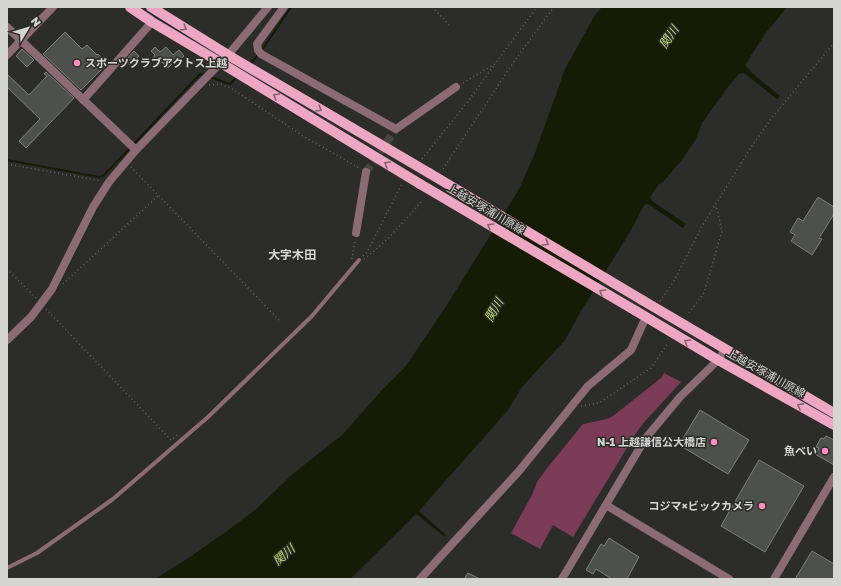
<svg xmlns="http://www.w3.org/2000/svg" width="841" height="586" font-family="'Golos Text','Noto Sans JP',sans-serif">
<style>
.green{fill:#7c3c58}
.water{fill:#151b05}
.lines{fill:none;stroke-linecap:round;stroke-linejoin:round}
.stream{stroke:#151b05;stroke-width:2}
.building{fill:#4e504d;stroke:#7e7f7c}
.minor-tunnel{stroke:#454644;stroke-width:8;stroke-dasharray:8 4;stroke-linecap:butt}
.path{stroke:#646562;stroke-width:1.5;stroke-dasharray:1 3;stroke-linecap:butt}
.service{stroke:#8c6b77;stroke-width:4}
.minor{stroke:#8c6b77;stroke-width:8}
.tertiary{stroke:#8c6b77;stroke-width:8}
.primary{stroke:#eda7c2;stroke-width:10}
.primary-bridge{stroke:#eda7c2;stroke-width:10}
.oneway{stroke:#83646e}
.poi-dot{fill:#fe8ebd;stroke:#2c2d2a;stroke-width:1.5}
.labels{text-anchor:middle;stroke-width:3;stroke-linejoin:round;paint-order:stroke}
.poi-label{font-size:11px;font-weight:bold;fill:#d5d6d4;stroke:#2c2d2a;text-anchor:end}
.street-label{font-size:11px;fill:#d5d6d4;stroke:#2c2d2a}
.water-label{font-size:12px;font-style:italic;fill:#bad872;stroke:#2c2d2a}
.neighbourhood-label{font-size:12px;font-weight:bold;fill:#d5d6d4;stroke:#2c2d2a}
</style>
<rect width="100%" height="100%" fill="#2c2d2a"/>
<path class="green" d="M664,373l17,9 -35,38 -10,13 -63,104 -20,-12 -13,24 -29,-16 21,-38 5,-13 11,-15 35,-43 24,-5 6,-3 48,-38z"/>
<path class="water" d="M602,7h185l-22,27 -20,31 7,8 28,23 -3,3 -33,-26 -5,1 -12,14 -25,35 -7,18 -15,21 -17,20 -4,2 -9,13 2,4 34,23 -3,4 -33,-23 -4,-1 -3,3 -13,25 -49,79 -16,29 -43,47 -14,23 -89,101 27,24 -1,2 -29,-23 -66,65h-195l35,-22 37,-26 28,-21 39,-37 48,-38 41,-46 22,-22 40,-59 74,-119 16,-36 30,-84 30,-54z"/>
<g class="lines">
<g class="stream">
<path d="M262,50l29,-43"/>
<path d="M250,64l9,-10"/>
<path d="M210,77l20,7 7,-7"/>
<path d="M133,145l67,-71 6,2"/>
<path d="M7,160l92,17 4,-1 27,-28"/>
</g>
</g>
<g class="building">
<path d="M65,32l17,17 5,-4 10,10 1,-1 4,4 -2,3 5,5 -24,24 -38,-36z"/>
<path d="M155,47l5,5 6,-5 7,8 6,-5 5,6 -5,5 -2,-2 -9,9 -6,-6 -1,1 -2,-2 -2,2 -4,-5 2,-3 -4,-4z"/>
<path d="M22,49l12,11 -7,7 -11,-11z"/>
<path d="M134,51l5,5 -9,9 -5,-4z"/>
<path d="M46,72l28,26 -48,50 -7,-7 21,-22 -33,-32v-13l22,21 18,-19 -3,-2z"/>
<path d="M818,197l16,10v7l-15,24 3,1 -10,16 -21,-14 4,-6 -5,-3 8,-14 5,3z"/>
<path d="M700,410l49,30 -21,34 -49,-29z"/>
<path d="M826,436l8,4v25l-19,-11 4,-6 -3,-1 5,-9 3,1z"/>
<path d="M759,460l45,26 -39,66 -44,-26z"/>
<path d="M609,538l30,19 -12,22h-15l-16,-10 -3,5 -7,-4 15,-26 3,2z"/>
<path d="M812,551l22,13v15h-39z"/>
<path d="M468,573l12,6h-16z"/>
</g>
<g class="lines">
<path class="minor-tunnel" d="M366,172l30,-43"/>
<g class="path">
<path d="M432,7l18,19"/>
<path d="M463,83l32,-19 42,-57"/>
<path d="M209,85l11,-1 11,4 72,48 58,33"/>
<path d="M422,159l47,-59 26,-36"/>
<path d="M7,164l94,17"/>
<path d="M131,167l149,154"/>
<path d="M443,169l72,-109 39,-53"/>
<path d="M363,256l4,-4 35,-68"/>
<path d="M352,259l3,-20"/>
<path d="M364,259c22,-16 40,-38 59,-59"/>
<path d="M7,269l30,30"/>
<path d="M63,284l95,-88"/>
<path d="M660,301l14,-20 27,-53 52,-84 21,-29 60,-72"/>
<path d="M46,309l125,131 8,-6"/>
<path d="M689,313l15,-20 18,-62 -6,-26"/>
<path d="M581,406l18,-3 52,-35 17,-25"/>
</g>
<path class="service" d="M7,568l30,-15 76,-54 95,-82 104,-101 47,-56"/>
<g class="minor">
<path d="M284,7l-27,37 1,6 3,4 135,75 60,-42"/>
<path d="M7,27l129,123"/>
<path d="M7,55l46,-48"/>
<path d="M83,100l69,-78"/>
<path d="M356,233l10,-61"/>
<path d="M420,579l99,-108 69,-85 43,-36 15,-33"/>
<path d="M774,579l60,-102"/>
</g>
<g class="tertiary">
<path d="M7,340l24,-23 21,-28 41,-82 16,-25 27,-32 92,-95 40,-48"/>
<path d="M606,505l123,74"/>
<path d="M562,579l83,-140 35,-42 38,-37 7,-10"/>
</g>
<g class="primary">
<path d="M130,7l22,15 69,41 199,121"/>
<path d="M151,7l77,48 201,118"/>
<path d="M642,300l192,113"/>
<path d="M636,311l82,49 116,65"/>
</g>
<g class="primary-bridge">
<path d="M429,173l213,127"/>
<path d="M420,184l216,127"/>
</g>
</g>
<defs><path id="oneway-chevron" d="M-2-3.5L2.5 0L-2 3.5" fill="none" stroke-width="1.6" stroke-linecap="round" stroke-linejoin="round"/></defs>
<g class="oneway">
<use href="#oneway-chevron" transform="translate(184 28) rotate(31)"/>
<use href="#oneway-chevron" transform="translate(276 96) rotate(-149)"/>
<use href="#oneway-chevron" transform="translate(319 109) rotate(31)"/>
<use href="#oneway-chevron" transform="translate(387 164) rotate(-149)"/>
<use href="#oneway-chevron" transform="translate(490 226) rotate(-150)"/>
<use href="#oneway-chevron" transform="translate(546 243) rotate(31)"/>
<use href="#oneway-chevron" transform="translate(602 292) rotate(-150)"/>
<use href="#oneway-chevron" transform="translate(687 342) rotate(-149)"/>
<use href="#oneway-chevron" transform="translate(800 406) rotate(-151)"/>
</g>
<g class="poi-dot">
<circle cx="77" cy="63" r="4"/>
<circle cx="714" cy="442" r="4"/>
<circle cx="825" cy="451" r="4"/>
<circle cx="762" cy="506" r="4"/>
</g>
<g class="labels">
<g class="poi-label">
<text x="85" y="67" text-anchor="start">スポーツクラブアクトス上越</text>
<text x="706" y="446">N-1 上越謙信公大橋店</text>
<text x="817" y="455">魚べい</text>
<text x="754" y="510">コジマ×ビックカメラ</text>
</g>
<g class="street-label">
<text transform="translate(486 209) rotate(30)" y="4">上越安塚浦川原線</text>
<text transform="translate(766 373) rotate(29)" y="4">上越安塚浦川原線</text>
</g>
<g class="water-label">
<text transform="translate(669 37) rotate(-56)" y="4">関川</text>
<text transform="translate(494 310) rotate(-60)" y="4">関川</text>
<text transform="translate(284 555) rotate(-41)" y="4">関川</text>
</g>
<g class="neighbourhood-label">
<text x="292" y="259">大字木田</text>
</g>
</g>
<rect width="841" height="586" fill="none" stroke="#d5d6d4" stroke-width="16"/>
<g transform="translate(28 28) rotate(52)" stroke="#2c2d2a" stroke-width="3" paint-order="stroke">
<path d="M0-3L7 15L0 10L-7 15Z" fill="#d5d6d4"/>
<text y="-6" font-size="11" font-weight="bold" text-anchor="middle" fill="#d5d6d4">N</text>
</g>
</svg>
